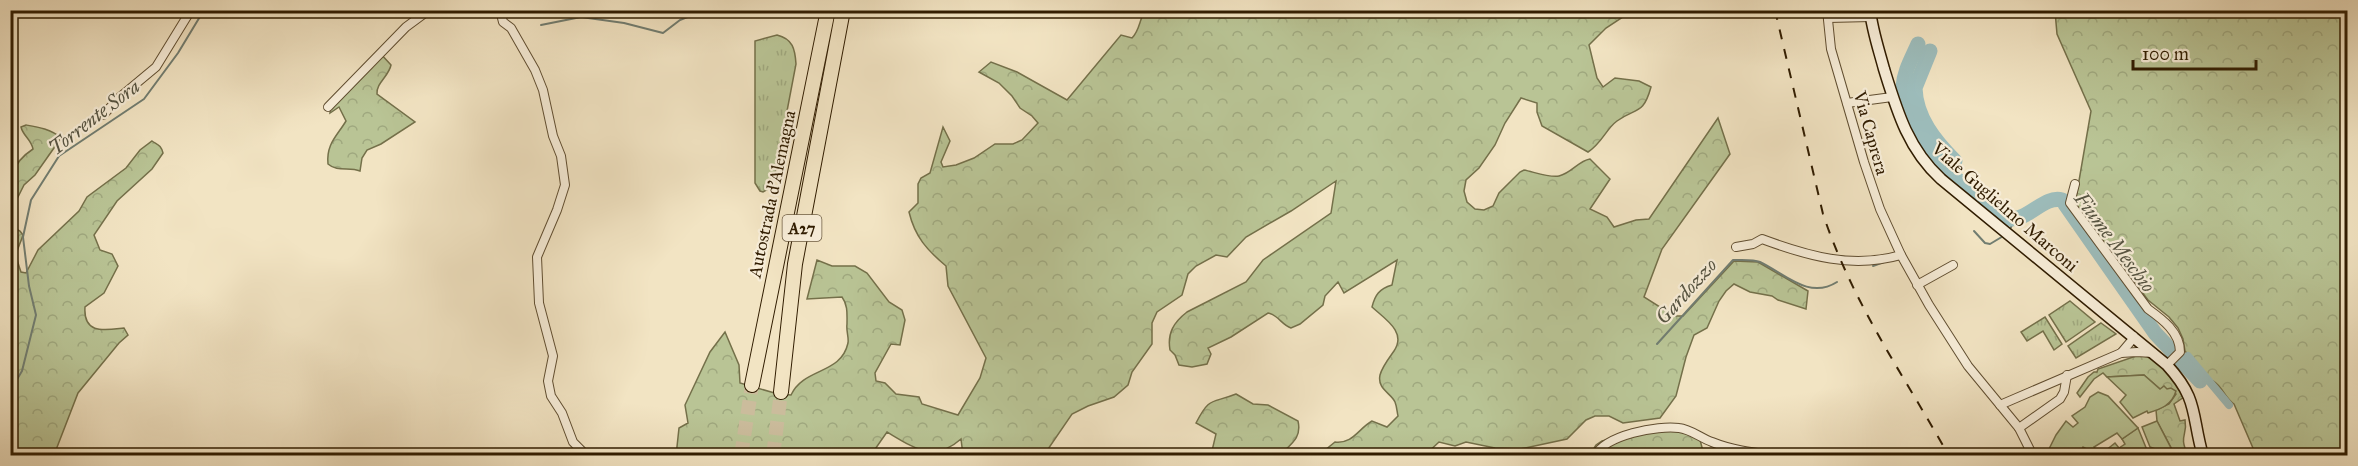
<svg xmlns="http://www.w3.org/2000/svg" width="2358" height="466" font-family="'IM FELL Great Primer',serif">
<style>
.grass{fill:url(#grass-tufts);stroke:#74704a;stroke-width:1.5}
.forest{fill:url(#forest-crowns);stroke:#74704a;stroke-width:1.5}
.garden{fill:#b9c495;stroke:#74704a;stroke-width:1.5}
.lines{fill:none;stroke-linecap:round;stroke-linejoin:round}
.stream{stroke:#717d71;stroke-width:2}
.canal{stroke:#9dbdbc;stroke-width:8}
.river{stroke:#9dbdbc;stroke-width:15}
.highway-tunnel{stroke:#cbbc9c;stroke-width:14;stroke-dasharray:14 7;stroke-linecap:butt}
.street-casing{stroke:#604e31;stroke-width:10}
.secondary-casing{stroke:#301c00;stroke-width:13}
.highway-casing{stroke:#301c00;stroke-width:16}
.street{stroke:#f7edd8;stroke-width:8}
.secondary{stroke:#f7edd8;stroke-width:10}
.highway{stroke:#f2e4c3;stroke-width:14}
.rail{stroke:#301c00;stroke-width:2;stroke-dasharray:10 10;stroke-linecap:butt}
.labels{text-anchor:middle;stroke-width:4.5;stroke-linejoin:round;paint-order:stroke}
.shield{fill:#f7edd8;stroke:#6c5b41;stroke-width:1.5}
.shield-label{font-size:16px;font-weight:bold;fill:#301c00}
.street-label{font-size:18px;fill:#301c00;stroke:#f7edd8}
.water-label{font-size:20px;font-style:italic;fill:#565442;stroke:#f7edd8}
</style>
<defs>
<pattern id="grass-tufts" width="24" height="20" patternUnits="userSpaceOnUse" patternTransform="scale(1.5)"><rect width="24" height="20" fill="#b9c495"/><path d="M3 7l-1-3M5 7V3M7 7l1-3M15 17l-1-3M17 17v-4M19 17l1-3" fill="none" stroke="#9fa87f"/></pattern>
<pattern id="forest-crowns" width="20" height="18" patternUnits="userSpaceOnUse" patternTransform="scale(1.5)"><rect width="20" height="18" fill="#b9c495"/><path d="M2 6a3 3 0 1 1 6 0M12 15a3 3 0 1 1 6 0" fill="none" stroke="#9fa87f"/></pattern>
</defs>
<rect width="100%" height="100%" fill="#f2e4c3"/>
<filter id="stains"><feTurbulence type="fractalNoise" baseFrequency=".00333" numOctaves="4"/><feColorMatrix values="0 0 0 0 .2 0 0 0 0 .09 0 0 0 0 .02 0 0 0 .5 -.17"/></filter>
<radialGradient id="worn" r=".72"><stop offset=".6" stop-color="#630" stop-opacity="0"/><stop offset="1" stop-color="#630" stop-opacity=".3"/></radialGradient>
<g class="grass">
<path d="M777,35c16,4 18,14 19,29l-21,110 -5,14 -7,4 -3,-1 -5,-8v-142z"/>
<path d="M2070,301l25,21 -29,20 -17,-27z"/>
<path d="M2045,317l17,27 -8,6 -11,-19 -16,10 -6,-9z"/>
<path d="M2101,323l15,11 -40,24 -8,-12z"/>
<path d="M2138,428l11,27h-49l15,-12 4,5 6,-4 -3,-5z"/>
</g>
<g class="forest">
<path d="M1145,11h487l-26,17 -17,17 8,33 6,9 12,-9 24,3 12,6c-8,29 -15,20 -34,34 -11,8 -15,22 -29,31l-46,-26 -5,-14v-9l-16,-5 -16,25 -10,22 -16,23 -13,12 -2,11 3,11 8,7 9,1 9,-4 6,-13 21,-21 4,-2c10,2 26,8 35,6 13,-3 19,-15 31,-17l20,20 -20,30 17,8 7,10 22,-7 13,-1 69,-101 12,36 -68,95 -18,48 30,19h9l51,-55 24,1 50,29 -2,18 -28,-9 -6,-4 -22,-4 -16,-8 -8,7 -7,10 -12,27 -13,7 -8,22 -10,39 -16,22 -37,5 -14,-7h-14l-9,4 -19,19 -47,10 -25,-1 -29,-6 -11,4 -16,-4 -14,13h-106l16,-13c18,2 23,-13 37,-21l15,6 11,-11c-1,-4 -1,-9 -3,-14 -4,-9 -18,-13 -15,-27 2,-8 9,-17 14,-24 13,-19 -9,-32 -22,-44 3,-12 7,-18 20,-22l5,-25 -53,33 -6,-11 -13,14 -2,9 -23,19 -9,4c-9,-3 -13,-13 -23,-15l-37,24 -23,11 3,6 -4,10 -15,3 -13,-2 -4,-10 -5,-5c-3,-17 4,-28 17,-38l59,-30 17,-22 68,-47 5,-32 -45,30 -45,26 -19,20 -11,-2 -20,11 -8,8 -6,21 -25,17 -5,11v21l-20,28 -4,13 -14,12 -26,9 -16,8 -28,41h-81l-2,-16c-27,24 -47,9 -74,-7l-16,23 -195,1 3,-28 9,-5 -3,-18 25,-53 15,-20 14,33 1,18 38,11 13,1c13,-28 50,-20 57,-52 1,-6 -2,-12 -1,-19 0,-10 1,-19 -5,-27l-35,2 10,-39 15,6h23l12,7 22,29 13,8 3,10 -5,25 -9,-1 -16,29 1,8 9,2 11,11 23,3 3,7 36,11 22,-37 6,-20 -38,-72 -2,-20c-19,-16 -31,-29 -37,-54l9,-9v-19l3,-6 9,-5 13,-46 7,14 -9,21 2,5 13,-2 18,-7 21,-14h18l9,-4 16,-17 -6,-7 -12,-8 -8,-12 -13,-13 -20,-11 12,-10 26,10 50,28 54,-65 11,3c8,-8 7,-18 13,-27z"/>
<path d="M2055,11h292v444h-74l-3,-6 -14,6 -22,-51c-9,-6 -11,-17 -21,-23l-3,2 -25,-32 -2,-12 -5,-11 -9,-11 -21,-17 -73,-96 16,-93 -34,-77z"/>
<path d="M380,53l11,12c-2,11 -15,18 -14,29l38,28 -34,22 -14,6 -5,8 -2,13c-11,-4 -23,1 -32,-7 -2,-20 9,-28 18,-43l-7,-14 -9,6 1,-11z"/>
<path d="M26,125c12,2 25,4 35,13l-26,37 -11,10 -13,26c-1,-27 -4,-45 22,-62 -2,-10 -10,-13 -12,-22z"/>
<path d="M152,141c6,4 9,4 11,12l-11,16 -35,32 -23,34 6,15 12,4 6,12 -14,27 -19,14c-2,28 20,23 39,21l4,7 -9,8 -41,50 -24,62h-43v-229l9,5 3,4c-6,19 -10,15 -2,37l5,1 12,-23 41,-39 8,-14 39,-29 14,-18z"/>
<path d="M2139,355c26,4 34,20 45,42l-10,7 6,17 5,-1c3,16 -7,15 3,35h-13l-18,-34 -1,-11 13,-6 7,-10 -4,-4 -12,-1 -16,-14 -37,2 -4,-4 -9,6 -14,18 -3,-4 11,-16 6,-5h3l1,-3z"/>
<path d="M1236,394l17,10 15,1 30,16c4,17 -7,23 -18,34h-69l5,-21 -20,-11c14,-27 15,-19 40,-29z"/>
<path d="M1668,425l31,11 5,19 -115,1 7,-11 6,-4z"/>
</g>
<g class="garden">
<path d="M2144,375l16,14 4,-3 3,3 4,-1 5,3c-4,14 -15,18 -28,22l-1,-2 -14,7 -13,-16 6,-7 -19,-18z"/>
<path d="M2098,392l10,4 30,32 -16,11 -5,-6 -23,14 6,8h-9l-2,-5 -6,-3 -4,8h-33l10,-20 10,-14 7,6 5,-4 -6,-7 13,-9 5,-10z"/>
<path d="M2157,421l15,29 -8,5h-6v-5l-8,-3 -8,-20z"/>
</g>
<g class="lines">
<g class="stream">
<path d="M541,25l40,-8 43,6 39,10 17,-13 25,-10"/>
<path d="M1974,231l11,12 5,1 15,-9"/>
<path d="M2009,231l6,-12"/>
<path d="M1873,266l11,-4"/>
<path d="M1657,344l76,-84c8,0 20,-1 27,2 25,12 49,38 77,20"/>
<path d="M10,391l12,-20 14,-56 -7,-29 -6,-49 8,-37 28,-44 85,-57 34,-46 26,-43"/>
</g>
<path class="canal" d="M2188,356l41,49"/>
<g class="river">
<path d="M1918,44c-6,14 -14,27 -15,43 -3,53 66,105 106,132 19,2 35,-24 53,-19l93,133 45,48"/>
<path d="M1930,51l-15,37c1,30 20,53 40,73"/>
</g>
<g class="highway-tunnel">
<path d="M741,456l11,-71"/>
<path d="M773,456l8,-64"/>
</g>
<defs>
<g id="street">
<path d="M500,10l3,12 8,6 24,42 8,20 10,46 8,20 4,29 -8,25 -20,47 2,46 14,53 -5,25 3,15 11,17 11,29 14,14"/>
<path d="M1827,10l4,39 33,113 16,47 21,46 28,50 39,61 51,62 14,28"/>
<path d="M1828,18l43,-1"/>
<path d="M1847,103l45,-6"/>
<path d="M328,107l78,-80 23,-17"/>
<path d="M103,115l17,-18 36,-30 35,-57"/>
<path d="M2075,184l-5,19 78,106c14,10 32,23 32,43l-13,13"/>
<path d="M1736,247l17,-3 9,-5c46,17 90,30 139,16"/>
<path d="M1917,285l36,-20"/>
<path d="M2121,353l16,-1 16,1"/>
<path d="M2000,405l121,-52 11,-13 1,-4"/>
<path d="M2019,428l41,-29 4,-7 3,-17"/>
<path d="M1595,456c10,-21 63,-31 84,-28 11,1 22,10 33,14 22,9 45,11 68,14"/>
</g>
<path id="secondary" d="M1870,10c2,20 9,40 14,59 13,42 24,80 57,110l226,186c32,35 24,49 36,91"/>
<g id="highway">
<path d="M752,385l76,-375"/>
<path d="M781,392l14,-128 48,-254"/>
</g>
</defs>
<use href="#street" class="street-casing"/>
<use href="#secondary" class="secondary-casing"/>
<use href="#highway" class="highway-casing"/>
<use href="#street" class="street"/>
<use href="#secondary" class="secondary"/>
<use href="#highway" class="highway"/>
<path class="rail" d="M1775,10l48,204c30,90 80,160 126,242"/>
</g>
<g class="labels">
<rect class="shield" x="782.5" y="215" width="39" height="26" rx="4.5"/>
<g class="shield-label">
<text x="802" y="234">A27</text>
</g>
<g class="street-label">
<text transform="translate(1871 133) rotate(74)" y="6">Via Caprera</text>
<text transform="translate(772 194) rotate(-78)" y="6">Autostrada d'Alemagna</text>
<text transform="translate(2005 207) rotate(41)" y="6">Viale Guglielmo Marconi</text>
</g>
<g class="water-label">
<text transform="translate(94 117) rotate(-38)" y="7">Torrente Sora</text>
<text transform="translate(2115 242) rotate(53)" y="7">Fiume Meschio</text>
<text transform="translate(1686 291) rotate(-48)" y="7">Gardozzo</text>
</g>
</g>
<rect width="2358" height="466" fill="none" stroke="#f2e4c3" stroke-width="36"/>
<rect x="12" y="12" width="2334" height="442" fill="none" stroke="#301c00" stroke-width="3"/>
<rect x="18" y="18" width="2322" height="430" fill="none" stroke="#301c00" stroke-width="1.5"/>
<path d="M2133 60v9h123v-9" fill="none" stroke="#301c00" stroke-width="3"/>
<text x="2142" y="60" font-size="18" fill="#301c00" stroke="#f7edd8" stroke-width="4.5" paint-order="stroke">100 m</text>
<rect width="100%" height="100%" filter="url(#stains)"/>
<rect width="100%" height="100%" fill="url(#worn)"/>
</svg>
